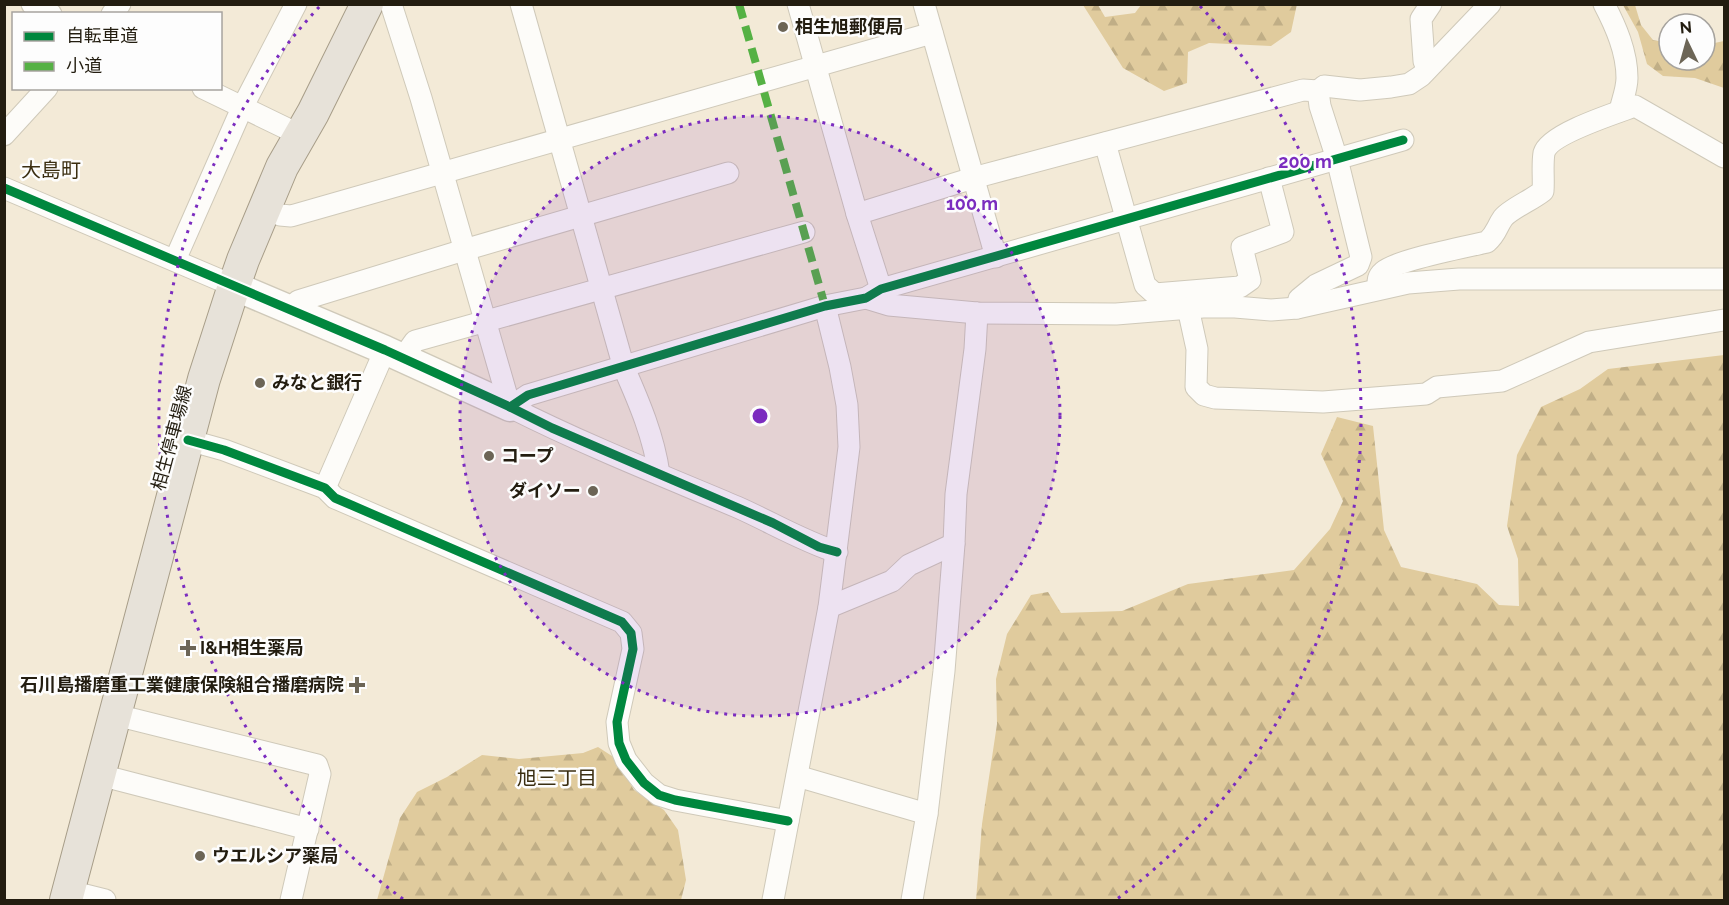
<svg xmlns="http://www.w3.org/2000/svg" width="1729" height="905" font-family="Raleway,'Noto Sans JP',sans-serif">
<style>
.forest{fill:url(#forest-firs)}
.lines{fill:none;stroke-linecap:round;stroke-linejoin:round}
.street-casing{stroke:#cfc9b9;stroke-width:23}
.secondary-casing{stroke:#cfc9b9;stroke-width:31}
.primary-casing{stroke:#a79d88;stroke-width:34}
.street{stroke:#fdfcf9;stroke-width:21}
.secondary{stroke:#fdfcf9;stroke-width:28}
.primary{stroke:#e7e2d9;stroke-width:32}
.quiet{stroke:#55b144;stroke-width:8;stroke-dasharray:15 8;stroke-linecap:butt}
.cycleway-casing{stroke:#fdfdfd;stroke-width:13}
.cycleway{stroke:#00873e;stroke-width:9}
.ring{fill:none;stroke:#7b2cbf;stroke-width:3;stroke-dasharray:3 6}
.poi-dot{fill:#6c6556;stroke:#fdfdfd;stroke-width:2}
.labels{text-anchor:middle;stroke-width:5;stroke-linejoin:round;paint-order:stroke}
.poi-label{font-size:18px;font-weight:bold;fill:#231d10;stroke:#fdfdfd;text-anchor:start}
.street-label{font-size:18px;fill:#231d10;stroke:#fdfdfd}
.neighbourhood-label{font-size:20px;fill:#3b2e11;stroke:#fdfdfd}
.centre{fill:#7b2cbf;stroke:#fdfdfd;stroke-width:3}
.ring-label{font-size:18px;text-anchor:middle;font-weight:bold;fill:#7b2cbf;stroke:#fdfdfd;stroke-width:5;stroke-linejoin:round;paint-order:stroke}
</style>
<defs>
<pattern id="forest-firs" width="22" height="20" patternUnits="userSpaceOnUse" patternTransform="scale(1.5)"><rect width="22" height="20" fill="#e0cb9d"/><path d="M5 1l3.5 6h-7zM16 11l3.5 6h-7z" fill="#c0ae86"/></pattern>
</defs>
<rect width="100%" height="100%" fill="#f3ead7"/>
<g class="forest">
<path d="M1141,5l156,-1 -6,28 -20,14 -62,-3 -21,9 -1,31 -23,8 -41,-23 -40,-63h15l7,12 30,-4z"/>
<path d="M1623,5h12l6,20 12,15 16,3v17h36v-15l19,-4v47l-29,-10 -32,-2 -16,-12 -9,-32z"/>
<path d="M1724,355v545h-748l6,-76 15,-100 -1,-45 11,-45 24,-39 17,-3 13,21 61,-2 66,-27 106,-14 36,-41 13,-28 -22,-47 16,-37 36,9 11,104 17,37 76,17 22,21 20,1 -1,-47 -11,-33 10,-71 24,-48 39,-18 28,-20z"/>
<path d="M598,747l17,11 19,32 30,20 14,20 8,50 -5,20h-304l23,-82 17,-26 30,-15 35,-22 37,4 64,-6z"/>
</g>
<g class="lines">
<defs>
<g id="street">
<path d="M32,4l19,10"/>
<path d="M391,4l30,94 89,309c73,37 151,68 227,100 32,14 67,35 100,45"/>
<path d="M521,4l103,364c15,34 30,69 35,106"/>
<path d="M798,4l59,210 24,75"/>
<path d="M924,4l72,253"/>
<path d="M1604,4c12,23 23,48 23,74 0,11 -5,23 -7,33"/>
<path d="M112,14l8,-10"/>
<path d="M1427,69l-3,-8 -3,-42 10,-15"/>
<path d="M203,88l97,47"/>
<path d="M1318,91l6,-5 36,4 31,-3 18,-3 12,-8 69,-72"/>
<path d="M4,135l43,-47"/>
<path d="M1105,143l40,142 10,9 85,-7 10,-7 -8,-33 41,-15 -14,-54"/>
<path d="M4,188l230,98"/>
<path d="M266,207l14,8 11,1 641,-183"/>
<path d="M857,214l116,-36 330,-88 15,1 2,15 17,53 24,98 -3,8 -42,20 -17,14 -2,9"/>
<path d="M175,260l67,-152 54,-104"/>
<path d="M1378,289c0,-7 -1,-12 5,-17 13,-12 83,-25 104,-30 10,-9 9,-14 16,-24 7,-9 29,-18 40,-27 1,-11 -1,-26 1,-38 5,-19 72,-40 91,-47l89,51"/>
<path d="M866,298l23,7 88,8 139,1 87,-7h32l36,3 26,-2 111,-25 51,-4h265"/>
<path d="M1188,308l9,41 -1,38 8,8 11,3 108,4 103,-8 11,-7 65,-6 87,-39 135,-22"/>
<path d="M291,310l7,-9 166,-51 264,-77"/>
<path d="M405,359l5,-11 5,-7 389,-109"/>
<path d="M510,407l18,-12 297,-89 41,-8 15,-9 522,-149"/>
<path d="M188,440l36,10 101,38 10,10 287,124 9,11 2,16 -16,73 2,21 7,17 18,23 15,12 16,5 113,21"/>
<path d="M325,488l60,-138"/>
<path d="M829,607l63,-26 17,-16 45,-21"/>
<path d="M116,715l201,50 3,9 -29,126"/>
<path d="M100,775l208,54"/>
<path d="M797,776l130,38"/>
<path d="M69,891l36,9"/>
<path d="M773,900l56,-293 20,-160 -2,-42 -7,-38 -15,-61"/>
<path d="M912,900l15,-86 17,-143 10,-127 2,-50 19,-145 2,-36"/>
</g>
<path id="secondary" d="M234,286l151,64 125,57"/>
<path id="primary" d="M66,900l138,-521 30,-93 9,-26 39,-93 31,-54 54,-109"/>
</defs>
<use href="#street" class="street-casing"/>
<use href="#secondary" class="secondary-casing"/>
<use href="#primary" class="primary-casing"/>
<use href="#street" class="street"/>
<use href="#secondary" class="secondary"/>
<use href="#primary" class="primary"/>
<path class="quiet" d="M739,4l86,302"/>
<defs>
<g id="cycleway">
<path d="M4,188l381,162 125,57 42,21 221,95 46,24 18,5"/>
<path d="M510,407l18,-12 297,-89 41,-8 15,-9 522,-149"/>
<path d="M188,440l36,10 101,38 10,10 287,124 9,11 2,16 -16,73 2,21 7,17 18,23 15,12 16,5 113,21"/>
</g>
</defs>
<use href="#cycleway" class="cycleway-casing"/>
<use href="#cycleway" class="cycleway"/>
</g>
<circle cx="760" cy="416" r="300" fill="#7b2cbf" fill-opacity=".12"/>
<g class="ring">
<circle cx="760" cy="416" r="300"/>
<path d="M403 899A601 601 0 0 1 320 6M1200 6A601 601 0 0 1 1117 899"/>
</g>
<g class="poi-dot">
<circle cx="783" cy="27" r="6"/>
<circle cx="260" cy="383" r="6"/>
<circle cx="489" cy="456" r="6"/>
<circle cx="593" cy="491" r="6"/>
<path d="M185 639h6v6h6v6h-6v6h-6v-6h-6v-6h6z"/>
<path d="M354 676h6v6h6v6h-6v6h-6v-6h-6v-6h6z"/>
<circle cx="200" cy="856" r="6"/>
</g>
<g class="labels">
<g class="poi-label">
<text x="795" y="33">相生旭郵便局</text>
<text x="272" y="389">みなと銀行</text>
<text x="501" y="462">コープ</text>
<text x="581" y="497" text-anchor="end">ダイソー</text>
<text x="200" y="654">I&amp;H相生薬局</text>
<text x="344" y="691" text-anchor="end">石川島播磨重工業健康保険組合播磨病院</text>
<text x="212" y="862">ウエルシア薬局</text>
</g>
<g class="street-label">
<text transform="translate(172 438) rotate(-75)" y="6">相生停車場線</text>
</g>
<g class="neighbourhood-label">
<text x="51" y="177">大島町</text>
<text x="557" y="785">旭三丁目</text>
</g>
</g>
<circle cx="760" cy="416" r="9" class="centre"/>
<g class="ring-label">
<text x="1305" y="168">200 m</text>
<text x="972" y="210">100 m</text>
</g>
<rect width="1729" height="905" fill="none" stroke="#231d10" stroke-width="12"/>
<rect x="12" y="12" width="210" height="78" fill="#fdfdfd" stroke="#a6a39e" stroke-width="1.5"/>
<rect x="24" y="32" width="30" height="9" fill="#00873e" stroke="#a6a39e" stroke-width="1.5"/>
<text x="66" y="42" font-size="18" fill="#231d10">自転車道</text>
<rect x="24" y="62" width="30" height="9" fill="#55b144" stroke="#a6a39e" stroke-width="1.5"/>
<text x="66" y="72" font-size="18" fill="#231d10">小道</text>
<g transform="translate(1687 42) rotate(355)"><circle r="28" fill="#fdfdfd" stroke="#a6a39e" stroke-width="1.5"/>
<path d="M0-4.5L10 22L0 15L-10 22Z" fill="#6c6556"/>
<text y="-9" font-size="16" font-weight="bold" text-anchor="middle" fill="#231d10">N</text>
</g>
</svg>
